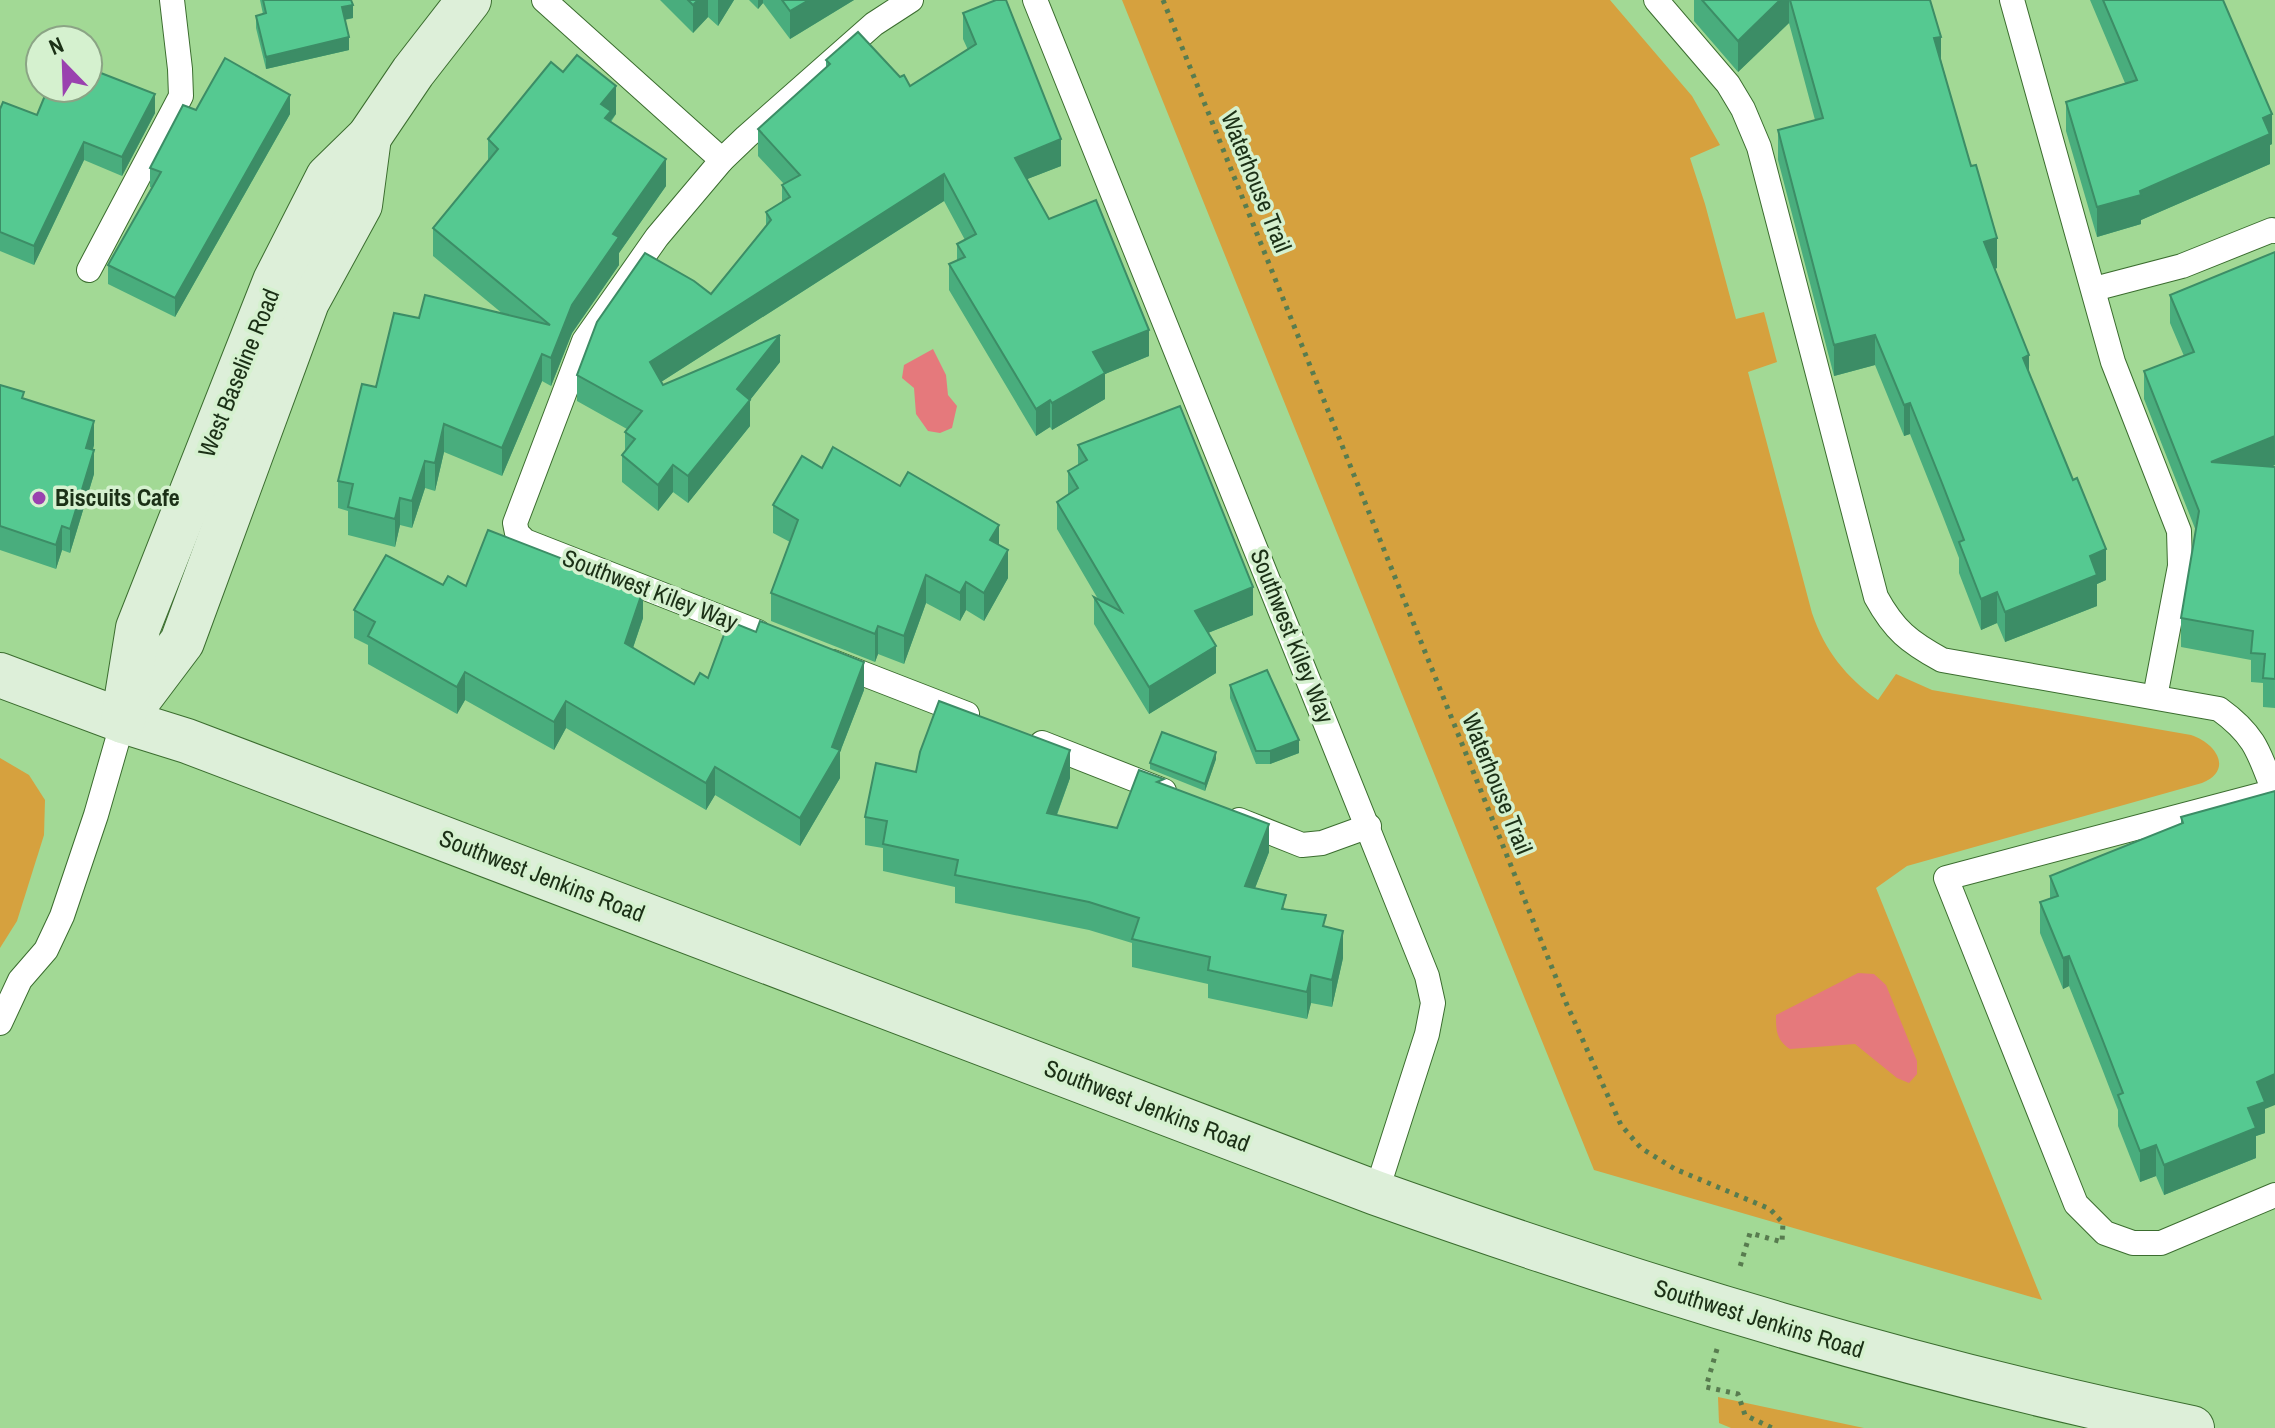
<svg xmlns="http://www.w3.org/2000/svg" width="2275" height="1428" font-family="'Archivo Narrow',sans-serif">
<style>
.green{fill:#d6a13e}
.water{fill:#e5797c}
.lines{fill:none;stroke-linecap:round;stroke-linejoin:round}
.lane-casing{stroke:#3b6d2f;stroke-width:26}
.secondary-casing{stroke:#3b6d2f;stroke-width:46}
.path{stroke:#587c4f;stroke-width:5;stroke-dasharray:4 6;stroke-linecap:butt}
.lane{stroke:#fff;stroke-width:24}
.secondary{stroke:#ddefd9;stroke-width:44}
.wall{fill:#49ad7d}
.shaded-wall{fill:#3c8d66}
.building{fill:#55c991;stroke:#3c8d66;stroke-width:2}
.poi-dot{fill:#9a42af;stroke:#d5f1cf;stroke-width:3}
.labels{text-anchor:middle;stroke-width:7;stroke-linejoin:round;paint-order:stroke}
.street-label{font-size:24px;fill:#1b3016;stroke:#d5f1cf}
.poi-label{font-size:24px;font-weight:bold;fill:#1b3016;stroke:#d5f1cf;text-anchor:start}
</style>
<rect width="100%" height="100%" fill="#a2d995"/>
<g class="green">
<path d="M1122,0h488l82,96 28,49 -30,13 15,46 31,115 28,-7 13,50 -29,10 64,241c13,38 34,64 66,87l18,-26 36,16 259,45c25,8 43,35 11,48l-295,83 -31,22 166,412 -448,-130z"/>
<path d="M0,758l29,17 16,25 -1,35 -27,86 -17,27z"/>
<path d="M1718,1397l146,31h-133l-12,-5z"/>
</g>
<g class="water">
<path d="M933,349l13,26 2,20 9,11 -5,22 -12,5 -12,-2 -12,-17 -2,-26 -12,-10 2,-13z"/>
<path d="M1858,973l16,1 12,11 31,76v13l-8,9 -12,-5 -42,-34 -65,5c-14,-9 -14,-19 -14,-34z"/>
</g>
<g class="lines">
<defs>
<g id="lane">
<path d="M544,0l178,160"/>
<path d="M1035,0l392,976 6,27 -6,31 -51,159"/>
<path d="M1656,0l72,84 15,25 16,38 117,450c18,33 33,45 66,63l277,49c36,26 40,43 55,83"/>
<path d="M2012,0l101,362 66,169 1,35 -25,131"/>
<path d="M89,270l92,-174 -1,-27 -8,-69"/>
<path d="M2094,289l88,-23 90,-36 3,1"/>
<path d="M758,632l-233,-91 -8,-8 -2,-10 69,-182 73,-104 65,-77 24,-23 128,-113 37,-24"/>
<path d="M833,662l134,52"/>
<path d="M1042,743l122,48"/>
<path d="M2275,791l-329,87 130,326 29,29 28,10h28l114,-48"/>
<path d="M1239,820l63,25 20,-2 47,-17"/>
<path d="M0,1023l20,-43 26,-30 16,-34 34,-101 27,-94"/>
</g>
<g id="secondary">
<path d="M0,675l123,46 64,20 1189,452c267,95 538,178 816,235"/>
<path d="M127,715l55,-73 125,-340 53,-97 9,-68"/>
<path d="M123,721l15,-93 137,-347 53,-104 41,-40 44,-65 56,-72"/>
</g>
</defs>
<use href="#lane" class="lane-casing"/>
<use href="#secondary" class="secondary-casing"/>
<g class="path">
<path d="M1163,0l404,1005 54,120 20,23 34,21 95,40 13,14 -1,19 -32,-9 -11,37"/>
<path d="M1717,1349l-11,38 32,7 7,21 27,13"/>
</g>
<use href="#lane" class="lane"/>
<use href="#secondary" class="secondary"/>
</g>
<g class="wall">
<path d="M260,0h91l2,18 -8,2 4,30 -83,19 -10,-41v-12l7,-2z"/>
<path d="M660,0h74l-16,26 -10,-9 -15,16z"/>
<path d="M749,0h105l-64,39 -27,-36 -5,6z"/>
<path d="M1694,0h236l11,60 56,208 -2,1 34,103 77,208 -9,4v22l-92,36 -8,-19 -16,7 -22,-57v-15l-17,-44 -32,-80 -6,2 -29,-71 -41,11 -56,-216v-30l37,-10 -26,-97 -51,49 -44,-51z"/>
<path d="M2090,0h133l49,144 -2,1v19l-129,56v4l-44,13 -31,-106v-29l59,-19z"/>
<path d="M963,13l98,153 -34,13 22,40 100,137 -44,18v25l-53,31 -2,-3 -14,9 -87,-146v-26l8,-4v-16l8,-4 -21,-39 -283,181 2,3 117,-23 -30,38v26l-62,77 -15,-11 -15,19 -36,-29v-27l3,-4v-19l2,-3 -50,-28v-26l134,-81 55,-67v-15l16,-10v-17l2,-1 -26,-28v-27l68,-62v-7l74,17 10,9 58,-36 -5,-11z"/>
<path d="M52,95l103,18 -33,63 -38,-16 -50,105 -34,-14v-142l37,6z"/>
<path d="M196,110l94,4 -115,203 -67,-33v-19l44,-77 -2,-1v-19z"/>
<path d="M616,114l-5,8 55,64 -47,67v12l-47,68 -21,53 -9,-5 -40,95 -58,-24 -9,39 -10,-3 -13,40 -12,-3 -5,22 -47,-12v-24l-10,-3v-27l38,-94 43,-69 84,-4 -70,-58v-28l55,-67v-22z"/>
<path d="M2275,252v213l-5,2h5v241l-12,-1v-24l-12,-1v-22l-70,-13v-29l15,-87 -52,-132v-28l40,-15 -14,-33v-28z"/>
<path d="M0,385l24,14 70,46 -1,4 1,25 -24,79 -8,-3 -6,19 -56,-19z"/>
<path d="M1078,445l175,170 -45,18 8,40 -67,41 -55,-90v-27l4,2 -41,-70v-27l11,-7v-24l10,-6z"/>
<path d="M822,468l177,77 9,33 -24,43 -18,-11 -6,11 -34,-18 -22,61 -26,-10 -3,8 -104,-41v-28l19,-51 -17,-9v-28z"/>
<path d="M443,585l23,1 177,32 -10,30 61,36 14,-6 156,12 -24,62v26l-40,68 -85,-51 -9,15 -140,-82 -12,22 -89,-50 -8,14 -89,-50v-19l-14,-7v-28z"/>
<path d="M1230,685l69,68 -29,11h-14l-26,-66z"/>
<path d="M1216,759l-11,32 -55,-22v-6z"/>
<path d="M916,772l154,6 -13,37 60,13 47,-43 105,67 -14,36 31,21 40,18 17,31 -11,49 -21,-4 -4,16 -99,-21v-14l-76,-17v-24l-43,-13 -134,-27v-16l-72,-16v-23l-18,-3v-28z"/>
<path d="M2181,817l84,292v24l-9,3v22l-92,37 -8,-19 -16,6 -22,-56v-16l-17,-44 -32,-80 -6,3 -23,-56v-31l10,-4v-22l131,-52z"/>
</g>
<g class="shaded-wall">
<path d="M698,0h10v17l-15,16v-28z"/>
<path d="M718,0h16l-16,26z"/>
<path d="M758,0h5v3l-5,6z"/>
<path d="M809,0h45l-64,39v-28z"/>
<path d="M1780,0h9v23l-51,49v-31z"/>
<path d="M353,5v13l-11,2v-13z"/>
<path d="M349,37v13l-83,19v-12z"/>
<path d="M1941,37v30l-7,-29z"/>
<path d="M616,86v28l-5,6v19l-10,-35z"/>
<path d="M155,94v19l-33,63v-19z"/>
<path d="M290,95v19l-115,203v-19z"/>
<path d="M2272,114v30l-2,1v19l-129,56v4l-44,13v-30l43,-16 123,-73z"/>
<path d="M1061,139v27l-46,18v-26z"/>
<path d="M84,142v18l-50,105v-19z"/>
<path d="M666,159v27l-47,67v12l-47,68 -21,53v-28l21,-53 41,-71z"/>
<path d="M944,174v27l-294,188v-27z"/>
<path d="M1997,238v30l-13,4v-30z"/>
<path d="M1149,330v26l-44,18v25l-53,31v-27l41,-51z"/>
<path d="M780,335v27l-30,38v26l-62,77v-27l49,-87z"/>
<path d="M1875,335v30l-41,11v-31z"/>
<path d="M542,354v27l-40,95v-28z"/>
<path d="M2029,355v31l-6,-28z"/>
<path d="M1050,400v27l-14,9v-27z"/>
<path d="M1910,403v31l-6,2v-31z"/>
<path d="M94,421v24l-8,27v-24z"/>
<path d="M444,424v28l-9,39v-28z"/>
<path d="M2275,436v29l-64,26v-29z"/>
<path d="M94,450v24l-24,79v-24z"/>
<path d="M425,461v27l-13,40v-27z"/>
<path d="M673,465v27l-15,19v-26z"/>
<path d="M400,498v27l-5,22v-28z"/>
<path d="M999,525v28l-9,-13z"/>
<path d="M62,526v24l-6,19v-24z"/>
<path d="M2106,549v31l-9,4v22l-92,36v-30l85,-56z"/>
<path d="M1008,550v28l-24,43v-28z"/>
<path d="M926,575v28l-22,61v-28z"/>
<path d="M966,582v28l-6,11v-28z"/>
<path d="M1253,587v28l-58,23v-27z"/>
<path d="M643,590v28l-18,53v-28z"/>
<path d="M1997,592v31l-16,7v-31z"/>
<path d="M878,626v28l-3,8v-28z"/>
<path d="M1216,646v27l-67,41v-27z"/>
<path d="M864,662v28l-24,62v26l-40,68v-28l32,-71z"/>
<path d="M465,672v28l-8,14v-27z"/>
<path d="M566,701v27l-12,22v-28z"/>
<path d="M1299,740v13l-29,11v-13z"/>
<path d="M1070,750v28l-23,63v-28z"/>
<path d="M1216,752v7l-11,32v-7z"/>
<path d="M715,767v28l-9,15v-27z"/>
<path d="M1269,824v28l-24,62v-28z"/>
<path d="M1343,931v27l-11,49v-27z"/>
<path d="M2069,956v30l-6,3v-31z"/>
<path d="M1311,975v28l-4,16v-27z"/>
<path d="M2275,1074v31l-10,4v24l-9,3v22l-92,37v-30l93,-83z"/>
<path d="M2156,1145v31l-16,6v-31z"/>
</g>
<g class="building">
<path d="M263,0h88l2,5 -11,2 7,30 -83,20 -10,-41 10,-3z"/>
<path d="M688,0h10l-5,5z"/>
<path d="M782,0h27l-19,11z"/>
<path d="M996,0h10l55,139 -46,19 34,61 47,-19 53,130 -56,22 12,21 -53,30 -2,-3 -14,9 -87,-145 16,-7 -8,-13 19,-10 -32,-60 -294,188 13,23 117,-50 -43,54 13,11 -62,76 -15,-11 -15,20 -36,-30 13,-16 -10,-7 17,-21 -65,-36 20,-53 48,-69 49,28 17,13 60,-74 -5,-8 24,-15 -8,-12 18,-10 -42,-46 72,-65 -4,-4 32,-28 42,45 4,-2 6,11 66,-42 -13,-31z"/>
<path d="M1702,0h78l-42,41z"/>
<path d="M1790,0h140l11,37 -7,1 37,128 5,-1 21,73 -13,4 45,113 -6,3 50,122 4,-2 29,71 -16,7 7,19 -92,37 -8,-20 -16,7 -22,-57 5,-2 -22,-57 -32,-80 -6,2 -29,-70 -41,10 -56,-215 45,-12z"/>
<path d="M2103,0h120l49,114 -9,4 7,16 -130,57 1,4 -44,12 -31,-105 71,-22z"/>
<path d="M577,55l39,31 -15,18 10,7 -6,7 61,41 -53,75 6,3 -47,68 -21,53 -9,-4 -40,94 -58,-24 -9,39 -10,-2 -13,40 -12,-3 -5,21 -47,-12 5,-23 -15,-3 24,-97 14,3 18,-74 25,5 6,-23 125,30 -117,-97 65,-79 -10,-10 63,-77 12,10z"/>
<path d="M225,58l65,37 -115,203 -67,-33 53,-93 -11,-4 33,-63 13,5z"/>
<path d="M88,68l67,26 -33,63 -38,-15 -50,104 -34,-14v-123l3,-7 34,13 9,-22 6,2 3,-7h33z"/>
<path d="M2275,252v184l-64,26 64,5v212l-12,-1 2,-24 -14,-1 2,-22 -72,-13 18,-107 -55,-140 50,-19 -24,-57z"/>
<path d="M0,385l24,7 -2,6 72,23 -8,27 8,2 -24,79 -8,-3 -6,19 -56,-19z"/>
<path d="M1180,406l73,181 -58,24 21,35 -67,41 -55,-90 28,15 -65,-110 21,-14 -10,-17 19,-11 -9,-15z"/>
<path d="M833,447l67,39 8,-14 91,53 -9,15 18,10 -24,43 -18,-11 -6,11 -34,-18 -22,61 -26,-10 -3,8 -104,-41 27,-73 -25,-15 29,-49 20,12z"/>
<path d="M488,530l155,60 -18,53 69,41 6,-11 8,5 21,-57 27,11 4,-11 104,41 -32,85 8,3 -40,68 -85,-51 -9,16 -140,-82 -12,21 -89,-50 -8,15 -89,-51 7,-14 -21,-12 32,-55 57,30 5,-9 18,10z"/>
<path d="M1267,670l32,70 -29,11h-14l-26,-66z"/>
<path d="M939,701l131,49 -23,63 70,15 22,-58 25,9 -7,3 112,42 -24,62 41,9 -4,14 44,6 -3,11 20,5 -11,49 -21,-5 -4,17 -99,-22 2,-13 -78,-18 7,-21 -50,-16 -134,-27 3,-15 -75,-16 4,-23 -22,-4 11,-54 40,9 4,-20z"/>
<path d="M1162,732l54,20 -11,32 -55,-21z"/>
<path d="M2275,791v283l-18,8 8,20 -17,6 8,20 -92,37 -8,-20 -16,6 -22,-56 5,-2 -22,-57 -32,-80 -6,2 -23,-56 18,-6 -8,-20 133,-53 -2,-6z"/>
</g>
<circle class="poi-dot" cx="39" cy="498" r="8"/>
<g class="labels">
<g class="street-label">
<text transform="translate(1256 182) rotate(68)" y="8">Waterhouse Trail</text>
<text transform="translate(239 373) rotate(-68)" y="8">West Baseline Road</text>
<text transform="translate(650 590) rotate(21)" y="8">Southwest Kiley Way</text>
<text transform="translate(1292 636) rotate(68)" y="8">Southwest Kiley Way</text>
<text transform="translate(1497 784) rotate(68)" y="8">Waterhouse Trail</text>
<text transform="translate(542 876) rotate(21)" y="8">Southwest Jenkins Road</text>
<text transform="translate(1147 1106) rotate(21)" y="8">Southwest Jenkins Road</text>
<text transform="translate(1759 1319) rotate(17)" y="8">Southwest Jenkins Road</text>
</g>
<g class="poi-label">
<text x="55" y="506">Biscuits Cafe</text>
</g>
</g>
<g transform="translate(64 64) rotate(337)"><circle r="38" fill="#d5f1cf" stroke="#8ba485" stroke-width="2"/>
<path d="M0-6L14 30L0 20L-14 30Z" fill="#9a42af"/>
<text y="-12" font-size="22" font-weight="bold" text-anchor="middle" fill="#1b3016">N</text>
</g>
</svg>
